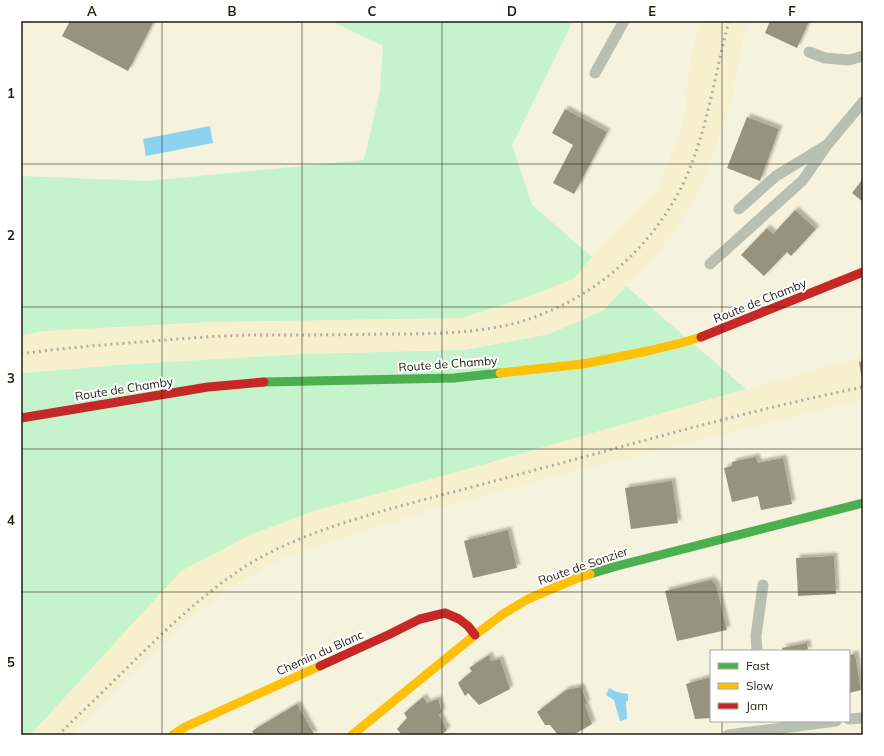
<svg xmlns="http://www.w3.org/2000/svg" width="884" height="756" font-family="Mulish,sans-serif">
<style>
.built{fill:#f6f0cf}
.green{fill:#c5f3cb}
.water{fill:#8cd3f2}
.building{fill:#96937f;filter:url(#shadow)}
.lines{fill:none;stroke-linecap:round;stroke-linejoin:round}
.lane{stroke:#b9c0b2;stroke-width:11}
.fast{stroke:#4caf50;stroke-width:9}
.slow{stroke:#ffc107;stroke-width:9}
.jam{stroke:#c62828;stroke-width:9}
.rail{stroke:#acafa3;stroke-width:3;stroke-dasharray:2 4;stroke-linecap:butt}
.grid{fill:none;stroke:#201d10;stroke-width:1;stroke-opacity:0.55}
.labels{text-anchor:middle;stroke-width:4;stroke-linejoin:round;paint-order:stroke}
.street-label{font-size:12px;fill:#201d10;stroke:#fff}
.neatline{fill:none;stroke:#201d10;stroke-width:1.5}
.grid-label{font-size:13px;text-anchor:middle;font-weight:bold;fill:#201d10}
</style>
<defs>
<filter id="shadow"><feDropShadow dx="3.5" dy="-3.5" stdDeviation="1" flood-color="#0004"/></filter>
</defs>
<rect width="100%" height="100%" fill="#f5f2de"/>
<g class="built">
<path d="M701,21h47l-4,9 -11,65 -28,82 -26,51 -75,82 -54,24 -85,16 -161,4 -185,11 -94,8 -4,2v-40l23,-4 167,-9 250,-4 112,-39 19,-22 68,-72 25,-68 5,-60z"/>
<path d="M863,356v44l-256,63 -171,45 -153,50 -56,32 -45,34 -111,111h-41l151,-164 71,-37 62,-23 143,-39z"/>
</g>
<g class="green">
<path d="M331,21h242l-61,124 20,60 60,52 -19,22 -49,19 -63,20 -250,4 -167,9 -23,4v-159l127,5 216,-21 16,-69 3,-45z"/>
<path d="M626,286l120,103 -289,83 -143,39 -62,23 -71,37 -151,164h-9v-360l4,-2 94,-8 185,-11 161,-4 85,-16 54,-24z"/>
</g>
<g class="water">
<path d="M210,126l3,17 -67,13 -3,-17z"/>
<path d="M609,688l8,4 11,2v7h-2l1,18 -7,2 -6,-21 -8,-5z"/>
</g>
<g class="building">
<path d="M70,21h84l-26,50 -66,-35z"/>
<path d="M770,21h39l-12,27 -32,-15z"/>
<path d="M565,109l42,23 -33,62 -21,-11 20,-38 -21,-12z"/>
<path d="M747,117l32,12 -19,52 -33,-13z"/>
<path d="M863,179v23l-11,-9z"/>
<path d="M795,210l21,19 -25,27 -4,-4 -23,24 -23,-21 26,-27 6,6z"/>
<path d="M863,361v13h-2l-2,-12z"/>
<path d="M756,457l2,6 25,-5 9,46 -31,6 -3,-14 -26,6 -8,-34 8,-2v-4z"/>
<path d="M672,481l6,42 -47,6 -6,-41z"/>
<path d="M508,530l9,38 -44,10 -9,-37z"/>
<path d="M834,556l2,38 -38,2 -2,-38z"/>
<path d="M711,580l5,5 11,45 -50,11 -12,-50z"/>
<path d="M807,643l1,8h-25l-1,-3z"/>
<path d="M855,654l6,36 -12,3v-38z"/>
<path d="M489,655l2,6 9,-2 10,30 -31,16 -11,-12 -3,3 -7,-13 14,-12 -3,-3z"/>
<path d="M711,677v41l-16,1 -9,-35z"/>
<path d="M581,687l6,16 -2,2 7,19 -19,11h-15l-8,-10h-5l-8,-13 29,-22z"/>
<path d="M423,697l4,6 11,-4 4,13 -3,3 8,15 -6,5h-39l-5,-6 10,-11 -3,-5z"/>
<path d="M297,704l17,30 -1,1h-59l-2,-4z"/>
</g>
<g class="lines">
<g class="lane">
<path d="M809,52l16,6 24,2 14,-4"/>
<path d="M595,73l29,-52"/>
<path d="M739,209l37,-33 51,-31 36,-43"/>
<path d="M710,264l93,-84 24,-35"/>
<path d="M757,651l-1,-15 7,-51"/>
<path d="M849,719l14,-1"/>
<path d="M728,735l108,-14"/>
</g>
<g class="fast">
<path d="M264,382l190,-4 46,-5"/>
<path d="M590,574l27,-8 246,-63"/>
</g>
<g class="slow">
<path d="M500,373l83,-9 65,-13 33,-8 20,-6"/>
<path d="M173,735l12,-8 135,-61"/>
<path d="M352,735l123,-100 28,-21 25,-15 47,-20 15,-5"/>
</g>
<g class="jam">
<path d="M701,337l162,-65"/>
<path d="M21,418l187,-31 56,-5"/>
<path d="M320,666l68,-31 32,-16 25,-6 14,6 9,7 7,9"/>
</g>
<g class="rail">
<path d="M21,354c40,-6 80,-9 120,-12 36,-3 72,-6 107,-7 45,0 90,0 134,-1 45,0 91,0 134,-11 71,-20 131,-69 165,-135 26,-52 33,-112 48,-167"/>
<path d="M58,735c27,-26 54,-52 81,-79 34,-33 69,-66 110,-92 47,-28 99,-43 151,-58 38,-10 76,-20 113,-30 117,-31 232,-65 350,-89"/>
</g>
</g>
<path class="grid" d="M162,21v714M302,21v714M442,21v714M582,21v714M722,21v630M21,164h842M21,307h842M21,449h842M21,592h842M722,721v14"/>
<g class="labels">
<g class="street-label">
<text transform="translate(760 301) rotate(-22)" y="4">Route de Chamby</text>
<text transform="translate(448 364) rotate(-4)" y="4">Route de Chamby</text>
<text transform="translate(124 389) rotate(-9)" y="4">Route de Chamby</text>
<text transform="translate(583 566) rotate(-19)" y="4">Route de Sonzier</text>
<text transform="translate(320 653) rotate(-24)" y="4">Chemin du Blanc</text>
</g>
</g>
<rect width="884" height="756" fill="none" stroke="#ffffff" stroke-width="44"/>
<rect x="710" y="650" width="140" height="72" fill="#ffffff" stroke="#a6a59f"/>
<rect x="718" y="663" width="20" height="6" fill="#4caf50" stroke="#a6a59f"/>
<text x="746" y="670" font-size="12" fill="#201d10">Fast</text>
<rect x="718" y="683" width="20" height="6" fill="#ffc107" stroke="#a6a59f"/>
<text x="746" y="690" font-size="12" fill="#201d10">Slow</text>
<rect x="718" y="703" width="20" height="6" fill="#c62828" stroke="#a6a59f"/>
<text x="746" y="710" font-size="12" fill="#201d10">Jam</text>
<rect x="22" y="22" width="840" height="712" class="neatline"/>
<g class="grid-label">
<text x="92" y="16">A</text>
<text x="232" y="16">B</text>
<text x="372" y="16">C</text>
<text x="512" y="16">D</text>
<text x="652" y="16">E</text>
<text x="792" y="16">F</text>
<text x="11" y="98">1</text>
<text x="11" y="240">2</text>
<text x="11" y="383">3</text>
<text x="11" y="525">4</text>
<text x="11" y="667">5</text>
</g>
</svg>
